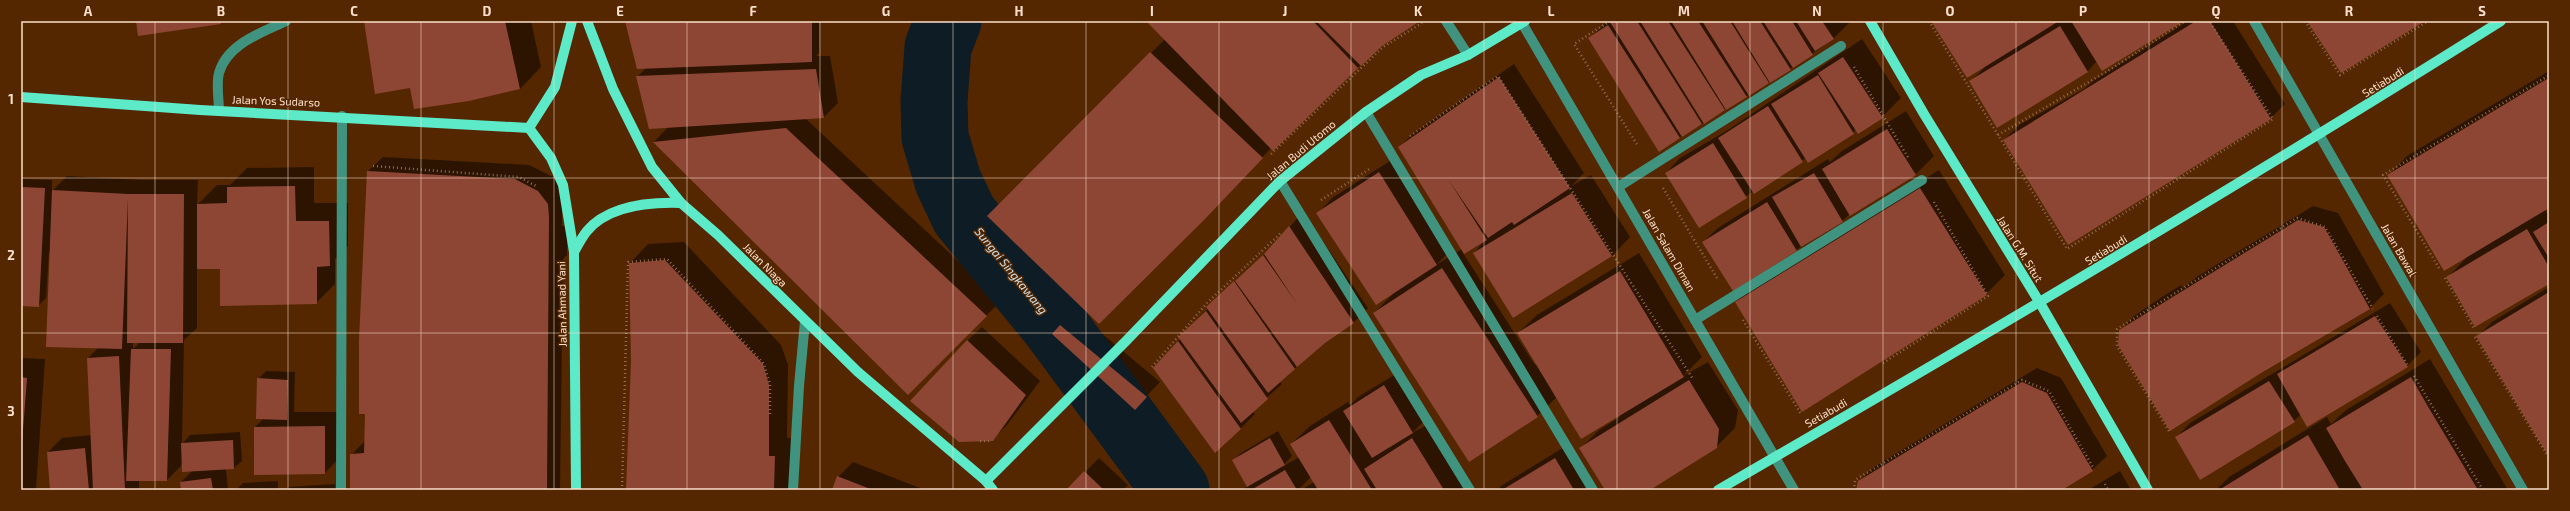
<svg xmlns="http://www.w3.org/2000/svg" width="2570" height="511" font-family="'Exo 2',sans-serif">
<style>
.shadow{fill:#0007;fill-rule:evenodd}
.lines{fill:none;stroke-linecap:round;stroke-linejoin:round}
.river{stroke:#0e1d25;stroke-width:67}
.building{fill:#8e4634}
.path{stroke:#946d4e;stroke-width:2.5;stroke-dasharray:1 3;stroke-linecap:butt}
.minor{stroke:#40937f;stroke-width:10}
.major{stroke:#5deac9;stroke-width:10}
.grid{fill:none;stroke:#fcdfcc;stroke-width:1;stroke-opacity:0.55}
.labels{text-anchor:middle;stroke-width:3;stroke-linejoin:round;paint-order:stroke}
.street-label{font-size:11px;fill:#fcdfcc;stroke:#542700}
.water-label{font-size:12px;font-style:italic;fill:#cbe3f2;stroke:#542700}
.neatline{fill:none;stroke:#fcdfcc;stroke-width:1.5}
.grid-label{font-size:13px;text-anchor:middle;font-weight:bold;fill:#fcdfcc}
</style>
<rect width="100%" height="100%" fill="#542700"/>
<g class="shadow">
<path d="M365,21h166l10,46 -21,22 -109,-2z"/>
<path d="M626,21h193v32l-3,3h14l8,47 -14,14 -19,1 196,183 -93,93 -254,-252 14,-15 -30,-51 8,-8z"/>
<path d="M1147,21h272l-38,24 -108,105 -2,-2 -52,56 -230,12 176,-177z"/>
<path d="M1608,21h243l-18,18 -43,30 -111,69 -89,-100z"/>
<path d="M1932,21h250l-85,40 -9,10 -90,56 -28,-45 15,-15z"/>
<path d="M2188,21h45l52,83 -14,14 -267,22 15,-15 65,-36 9,-8z"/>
<path d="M1862,39l39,59 -19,19 -26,13 -48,32 -2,-4 -107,68 -33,-53 14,-15 48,-28z"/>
<path d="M1514,64l70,109 -13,13 20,-11 39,62 -18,19 -138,-3 12,-14 -23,14 72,112 2,-1 -19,-31 19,-18 102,-62 63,104 -19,19 25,-14 30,48 -3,18 -19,19 -68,43h-42l-26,-41 19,-19 21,-13 -1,-2 -62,-18 -20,19 -163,-103 19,-19 -75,-81 14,-15 61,-39 58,91 -15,15 26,-16 -63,-102 15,-14z"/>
<path d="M2549,71v136l-4,3 4,6v67l-102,-5 22,-23 -80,-80 18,-19z"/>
<path d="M1906,111l28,45 -19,19 -65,39 -8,7 -46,29 -93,-8 15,-14 110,-69 2,3 12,-11z"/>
<path d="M383,157l146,8 24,12 9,12v37h5v29l-4,4 -3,231h-209v-35l14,-14 3,-270z"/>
<path d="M314,167v36h34v43l-13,13v25l-19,19 -95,-35h-24v60l-13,12 -2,104 8,-9 50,-3 2,29 -8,7 -8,1 2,21h-46l-1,-8 12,-12 -10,-10 -2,6 -14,14h-28v10h-88l-3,-38 14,-14 29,-3 -3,-77 11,-11 -49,-95h-1l-3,46 -8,8 -17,-1v-126l31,1v11l15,-15 76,4h55l-1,25 20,-20h13l17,-17zM133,342h7l-7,7z"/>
<path d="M1939,170l66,105 -19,19 -184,116 -66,-108 14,-14z"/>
<path d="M2313,206l25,7 46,81 -14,14 -250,23 14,-15 28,-19 19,-12 2,3 15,-12z"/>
<path d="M1303,212l65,96 -14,14 -30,20 -44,40 2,2 -30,27 3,3 -15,15 -86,-61 68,-75 46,-42z"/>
<path d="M684,242l97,103 7,20 -1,73h6l-2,52h-164l5,-128 -2,-99 18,-19z"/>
<path d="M2549,287v167l-72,-117 15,-15z"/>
<path d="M2390,303l31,49 -14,14 -106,48 -7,7 -118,17 14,-15z"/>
<path d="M1075,311l85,71 -25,26 -81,-74z"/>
<path d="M982,327l58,54 -33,44 -15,15 -25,-99z"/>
<path d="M21,358l24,1 -9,131h-15z"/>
<path d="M2430,359l78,131h-292l13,-13 98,-60 4,7 15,-14z"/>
<path d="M2037,368l24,10 46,78 -15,14 -33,20h-202l2,-9 15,-14z"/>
<path d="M266,371l29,1 -1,40h45v46l-14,15 -70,1v-47l9,-9 -6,-39z"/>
<path d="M1399,372l28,46 -15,15 15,-8 40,65h-166l13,-8 -3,-5 -13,13h-56l6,-4 -14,-26 7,-7 37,-22 14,25 -10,11 17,-10 -8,-13 19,-18 38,-24 2,3 8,-8z"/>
<path d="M1569,444l28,46h-100l4,-4z"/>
<path d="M1099,458l29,27 -5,5h-56z"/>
<path d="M853,462l72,28h-92l5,-13z"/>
<path d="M2120,471l11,19h-43z"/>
<path d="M278,481v9h-42l7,-7z"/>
<path d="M335,484v6h-50l3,-3z"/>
</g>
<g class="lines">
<path class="river" d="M948,21l-10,26 -4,54 1,36 13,44 16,34 91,111 121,164"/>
</g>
<g class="building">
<path d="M136,21h84l1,3 -83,12z"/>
<path d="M364,21h141l15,68 -51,12 -55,8 -4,-21 -35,6z"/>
<path d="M625,21h187v41l-175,7z"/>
<path d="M1146,21h167l45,47 -85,83z"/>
<path d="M1316,21h104l-38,25 -21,20z"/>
<path d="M1613,21h24l65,103 -20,13 -72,-115z"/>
<path d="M1640,21h28l57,89 -21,14z"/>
<path d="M1671,21h27l49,76 -21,13z"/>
<path d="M1702,21h28l39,62 -20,13z"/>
<path d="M1732,21h28l31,49 -21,13z"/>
<path d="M1763,21h29l21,34 -20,13z"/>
<path d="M1796,21h26l12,18 -19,12z"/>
<path d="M1931,21h128l-92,57z"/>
<path d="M2071,21h113l-82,50z"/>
<path d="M2196,21h14l61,98 -203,126 -65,-105z"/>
<path d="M2307,21h118l-84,52z"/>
<path d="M1608,25l72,113 -21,14 -71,-114z"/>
<path d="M2060,26l28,46 -91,56 -28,-47z"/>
<path d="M1150,52l113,106 -59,62 -105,104 -112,-108z"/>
<path d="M1843,57l40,61 -25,16 -40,-61z"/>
<path d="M816,69l8,49 -175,11 -13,-53z"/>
<path d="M1818,75l36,59 -46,29 -37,-59z"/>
<path d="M1499,77l71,111 -56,37 -2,-3 -24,16 -40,-59 39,61 -23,14 -66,-107z"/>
<path d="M2547,79l2,4v125l-105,63 -57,-96z"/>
<path d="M1768,106l35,56 -49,32 -36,-56z"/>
<path d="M786,128l201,188 -79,79 -255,-253z"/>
<path d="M1887,129l29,46 -66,41 -28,-47z"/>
<path d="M1713,143l34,55 -48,30 -34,-55z"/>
<path d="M367,171l148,8 23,12 10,13 1,13 -2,273h-197v-36l14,-1 1,-39h-6v-74z"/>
<path d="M1379,172l58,93 -61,40 -60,-92z"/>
<path d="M1814,173l29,49 -42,25 -29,-50z"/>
<path d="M295,186l1,35h33l1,45 -13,1v37l-97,2v-37h-23v-65l30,-1v-16z"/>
<path d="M21,187l24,1 -6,119 -18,-1z"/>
<path d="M1920,188l67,107 -185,117 -67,-110z"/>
<path d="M52,190l76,4h56l-1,149h-56l1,-145 -6,151 -76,-2z"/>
<path d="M1572,193l40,63 -99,62 -40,-65z"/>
<path d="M1767,202l30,49 -64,40 -31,-49z"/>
<path d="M2298,220l26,7 46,82 -109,64 -91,58 -52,-86 1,-15z"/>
<path d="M2549,222v36l-16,-26z"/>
<path d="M1289,226l65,97 -29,20 -28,24 -62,-86 28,-26 35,50 -34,-51z"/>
<path d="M2527,229l22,38v17l-74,43 -29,-50z"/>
<path d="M665,260l98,104 6,21v71h6l-1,34h-148l5,-128 -2,-99z"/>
<path d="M1442,268l96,149 -69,45 -96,-149z"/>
<path d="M1620,271l64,106 -103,62 -64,-106z"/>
<path d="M1234,281l61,88 -27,24 -62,-86z"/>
<path d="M2549,292v165l-73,-121z"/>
<path d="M1206,311l62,88 -27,24 -63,-86z"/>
<path d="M2375,316l33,51 -101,60 -30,-53z"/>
<path d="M1060,325l87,72 -12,13 -83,-76z"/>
<path d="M967,340l59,55 -33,46 -34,1 -49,-41z"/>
<path d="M1178,341l63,88 -26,24 -62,-85z"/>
<path d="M131,349h40l-4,132h-41z"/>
<path d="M119,356l6,134h-32l-6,-132z"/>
<path d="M21,377l6,1 -5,65 -1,-1z"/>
<path d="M2411,377l19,33 48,80h-115l-18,-29 -19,-33z"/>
<path d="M257,378l31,2 -1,40 -31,-1z"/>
<path d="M1689,380l30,49 -2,19 -67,42h-45l-26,-42z"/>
<path d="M2269,381l26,41 -95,58 -25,-43z"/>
<path d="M2022,382l25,11 46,78 -31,19h-206l2,-9z"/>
<path d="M1384,385l29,48 -41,25 -29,-47z"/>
<path d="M1329,420l43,70h-54l-28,-46z"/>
<path d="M325,426v48l-71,1v-48z"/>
<path d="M2308,435l32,55h-121z"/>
<path d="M1270,438l15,27 -38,22 -15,-27z"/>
<path d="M1412,438l32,52h-67l-13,-21z"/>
<path d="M233,440l1,29 -52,3 -1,-29z"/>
<path d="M85,448l4,42h-39l-3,-38z"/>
<path d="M1555,458l19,32h-72z"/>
<path d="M1285,470l12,20h-46z"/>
<path d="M1084,471l20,19h-38z"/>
<path d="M837,476l36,14h-41z"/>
<path d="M211,478l2,12h-32l-1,-8z"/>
</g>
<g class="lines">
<g class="path">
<path d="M1610,21l-36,23 64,102"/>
<path d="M1929,21l138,228 206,-130 -64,-98"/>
<path d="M2305,21l35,54 88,-54"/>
<path d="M1854,67l55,92"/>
<path d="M1998,135l113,-66 74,-48"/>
<path d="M1410,136l88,-60 195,303"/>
<path d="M1271,154l112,-107 39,-24"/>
<path d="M373,166l146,11 17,9"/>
<path d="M1663,188l54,90"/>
<path d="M1321,200l50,-32"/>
<path d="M2439,268l-56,-93 165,-99 1,2"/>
<path d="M2445,278l29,50"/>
<path d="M2377,316l31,50"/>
<path d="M1743,320l58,94"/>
<path d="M2475,337l74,121"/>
<path d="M1883,363l105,-67 -54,-94"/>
<path d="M1152,367l55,-64 75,-71"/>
<path d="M2414,376l69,114"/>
<path d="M2169,431l-52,-85v-17l180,-111 28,9 48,82"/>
<path d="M980,441h11"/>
<path d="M2105,484l3,6"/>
<path d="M622,490l6,-228 39,-3 97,105 6,20v32"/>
<path d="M1854,490l1,-10 167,-100 27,11 45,78"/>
</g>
<g class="minor">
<path d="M1446,21l22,34"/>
<path d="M2254,21l269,469"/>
<path d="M1522,23l272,467"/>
<path d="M219,111c0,-11 -3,-27 0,-38 8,-29 42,-40 67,-52"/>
<path d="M1366,112l227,378"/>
<path d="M1280,181l190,309"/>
<path d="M1618,187l223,-141"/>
<path d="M1695,320l227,-140"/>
<path d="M341,490l1,-374"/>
<path d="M793,490l6,-104 6,-65"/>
</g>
<g class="major">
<path d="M587,21l26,68 39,78 29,36 37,32 140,137 128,109 7,9"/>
<path d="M1870,21l54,93 116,189 108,187"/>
<path d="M21,97l179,13 329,18"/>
<path d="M529,128l22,30 12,27 11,67 2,238"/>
<path d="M529,128l26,-41 17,-66"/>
<path d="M574,252c4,-7 8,-15 13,-21 22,-26 64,-29 94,-28"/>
<path d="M986,481l140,-140 154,-160 86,-69 55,-37 47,-20 57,-34"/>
<path d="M1718,490c263,-152 526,-307 783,-469"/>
</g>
</g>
<path class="grid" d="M155,21v469M288,21v469M421,21v469M554,21v469M687,21v469M820,21v469M953,21v469M1086,21v469M1219,21v469M1351,21v469M1484,21v469M1617,21v469M1750,21v469M1883,21v469M2016,21v469M2149,21v469M2282,21v469M2415,21v469M21,178h2528M21,333h2528"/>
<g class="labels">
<g class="street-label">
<text transform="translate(2383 82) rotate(-32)" y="4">Setiabudi</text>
<text transform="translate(276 101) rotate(2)" y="4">Jalan Yos Sudarso</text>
<text transform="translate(1301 150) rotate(-40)" y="4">Jalan Budi Utomo</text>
<text transform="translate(2020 249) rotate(58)" y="4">Jalan G.M. Situt</text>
<text transform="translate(1669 250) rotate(60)" y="4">Jalan Salam Diman</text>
<text transform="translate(2106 250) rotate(-31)" y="4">Setiabudi</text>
<text transform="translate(2399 250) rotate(60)" y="4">Jalan Bawal</text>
<text transform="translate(765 265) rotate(45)" y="4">Jalan Niaga</text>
<text transform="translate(562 304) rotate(-91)" y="4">Jalan Ahmad Yani</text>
<text transform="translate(1826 413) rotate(-30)" y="4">Setiabudi</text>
</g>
<g class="water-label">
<text transform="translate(1011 271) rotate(51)" y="4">Sungai Singkawang</text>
</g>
</g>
<rect width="2570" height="511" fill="none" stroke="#542700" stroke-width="44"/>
<rect x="22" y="22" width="2526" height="467" class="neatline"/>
<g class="grid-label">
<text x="88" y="16">A</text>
<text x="221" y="16">B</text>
<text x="354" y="16">C</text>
<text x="487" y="16">D</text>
<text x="620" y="16">E</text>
<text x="753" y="16">F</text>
<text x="886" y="16">G</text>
<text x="1019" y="16">H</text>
<text x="1152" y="16">I</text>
<text x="1285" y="16">J</text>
<text x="1418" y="16">K</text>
<text x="1551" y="16">L</text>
<text x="1684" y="16">M</text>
<text x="1817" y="16">N</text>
<text x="1950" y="16">O</text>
<text x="2083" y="16">P</text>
<text x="2216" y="16">Q</text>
<text x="2349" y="16">R</text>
<text x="2482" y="16">S</text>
<text x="11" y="104">1</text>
<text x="11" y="260">2</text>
<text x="11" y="416">3</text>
</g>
</svg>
